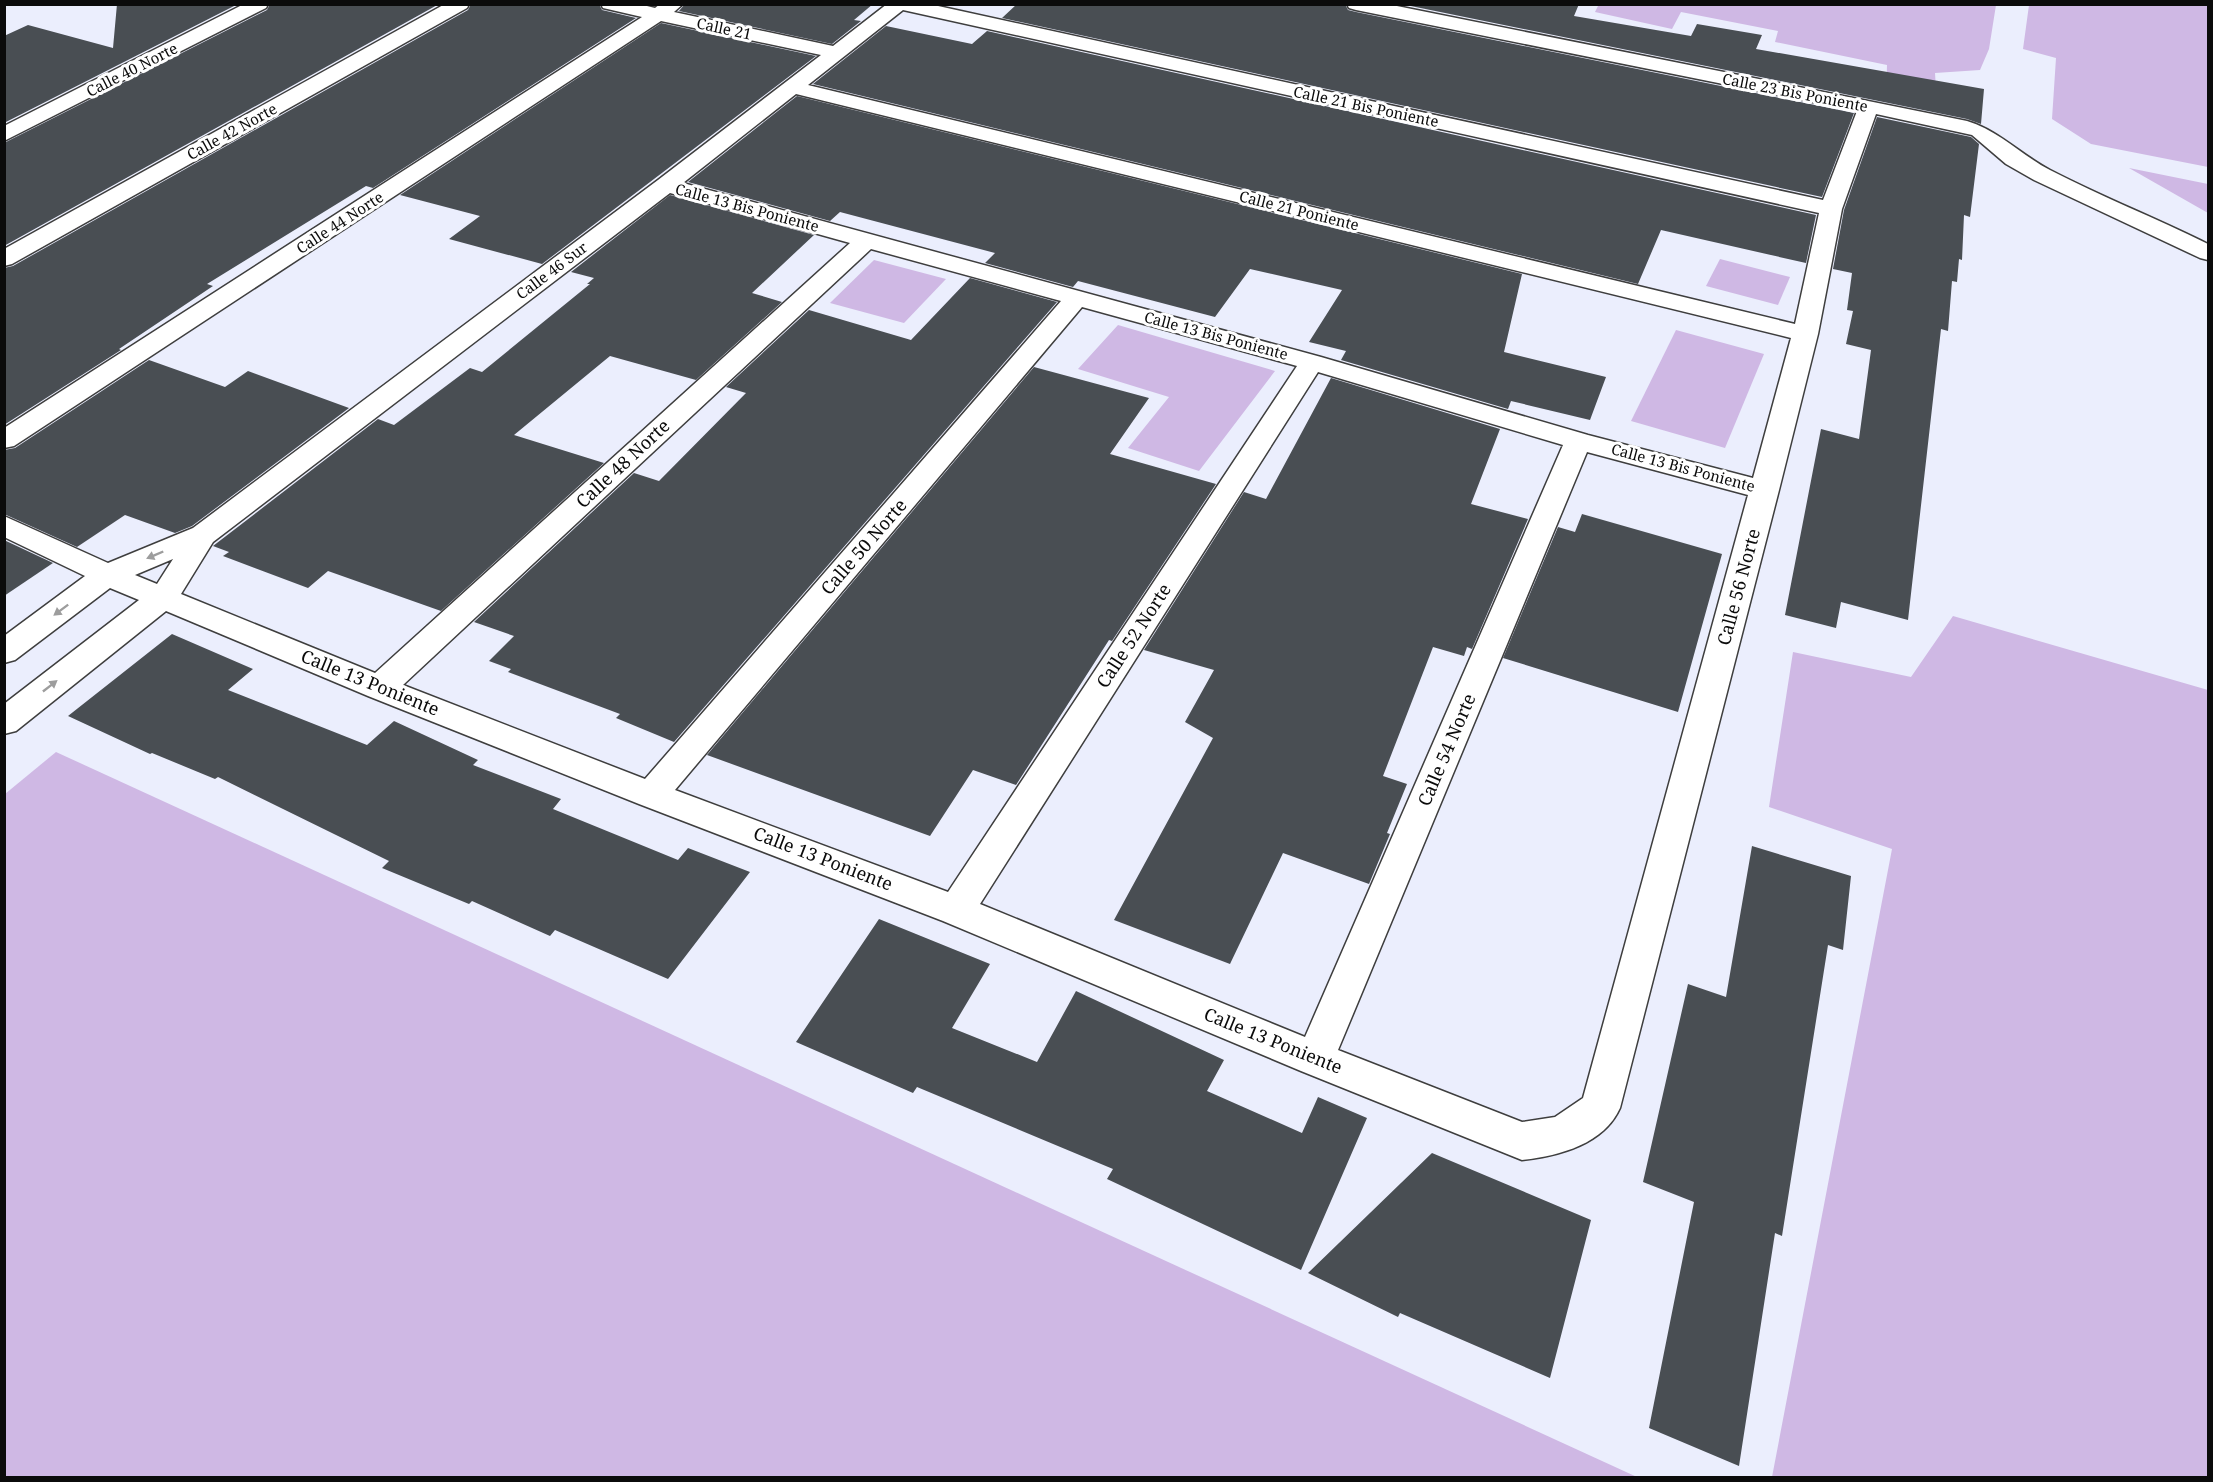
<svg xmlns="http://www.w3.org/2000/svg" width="2213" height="1482" font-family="'Noto Serif',serif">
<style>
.green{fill:#cfb8e4}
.building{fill:#494e53}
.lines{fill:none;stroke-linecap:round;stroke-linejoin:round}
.minor-casing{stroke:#3e3e3e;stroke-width:3}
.minor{fill:#fff;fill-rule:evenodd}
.oneway{fill:#9d9d9d}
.labels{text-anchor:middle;stroke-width:6;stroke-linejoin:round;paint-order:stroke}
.far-street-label{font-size:15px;fill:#0b0b0b;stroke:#fff}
.street-label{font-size:18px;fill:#0b0b0b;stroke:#fff}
</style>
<rect width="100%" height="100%" fill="#ebeefd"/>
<g class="green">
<path d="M1599,4l397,1 -7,44 -9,21 -45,3 2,32 -51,-6 1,-34 -112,-23 3,-11 -97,-19 -9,17 -77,-17z"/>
<path d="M2029,5h179v162l-117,-23 -39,-25 4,-61 -33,-9z"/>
<path d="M2129,168l79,16v29z"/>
<path d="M1720,259l70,18 -12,28 -72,-19z"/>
<path d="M874,260l72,19 -42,44 -74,-20z"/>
<path d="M1118,325l157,46 -76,100 -71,-23 41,-51 -91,-28z"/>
<path d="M1676,330l88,24 -39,94 -94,-27z"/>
<path d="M1953,616l255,74v787h-436l120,-628 -123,-42 24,-155 118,25z"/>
<path d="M56,752l1581,725h-1632v-683z"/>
</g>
<g class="building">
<path d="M117,4h121l-234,119v-87l24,-11 85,23z"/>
<path d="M270,4h169l-435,242v-103l263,-133z"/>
<path d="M471,4h128l3,6 34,8 -263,170 -7,-2 -159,98 6,2 -94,63 2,1 -117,75v-157l9,-2 455,-256z"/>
<path d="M685,4h188l-19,16 7,1 -29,23 -153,-33z"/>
<path d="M1017,4h328l3,6 8,2 498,101 -32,84 -820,-179z"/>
<path d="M1401,4h178l-5,12 117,20 6,-12 65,11 -6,14 228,40 -3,35 -14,-5z"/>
<path d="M661,23l155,33 -274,208 -93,-25 31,-23 -80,-21z"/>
<path d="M886,26l86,18 15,-13 829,184 -10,48 -145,-33 -23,54 -825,-200z"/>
<path d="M797,96l725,178 -18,78 102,25 -16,43 -79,-19 -3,8 -167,-49 5,-9 -37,-9 33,-52 -92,-21 -35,48 -137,-36 -5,6 -88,-24 10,-10 -155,-41 -10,9 -142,-39z"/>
<path d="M1877,117l94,20 8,7 -9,73 -6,-2 -2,45 -3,-1 -2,23 -5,-1 -4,50 -7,-2 -33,291 -67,-18 -5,26 -51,-13 36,-186 38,10 12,-89 -25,-6 7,-33 -6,-1 5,-37 -19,-4 11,-59z"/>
<path d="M670,195l144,40 -62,58 30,9 -86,78 -86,-24 -96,79 90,28 -163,148 -113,-40 -20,17 -85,-32 6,-4 -16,-6 165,-127 16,6 76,-57 12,4 108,-88h-3l7,-6 -23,-6z"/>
<path d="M970,278l87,24 -383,440 -58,-24 4,-4 -112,-42 3,-3 -22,-8 25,-25 -40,-14 160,-149 25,8 87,-88 -20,-6 83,-77 102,30z"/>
<path d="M149,360l76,27 23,-16 101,37 -157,118 -17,7 -50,-18 -48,32 -73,-33v-64l11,-2z"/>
<path d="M1034,367l115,31 -39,56 106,30 -104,157 -3,-1 -93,145 -43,-15 -43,66 -223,-81z"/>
<path d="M1331,378l169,51 -29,75 57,15 -56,130 -5,-2 -3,9 -31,-9 -50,129 24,8 -20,49 3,1 -21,50 -86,-31 -53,111 -116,-44 99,-182 -28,-16 29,-52 -70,-20 100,-158 22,7z"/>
<path d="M1582,514l140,40 -44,158 -175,-54 55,-131 17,5z"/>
<path d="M4,540l49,23 -49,33z"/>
<path d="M172,634l81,35 -25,21 139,55 27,-24 84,39 -5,5 88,34 -8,10 125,51 10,-12 62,24 -82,107 -113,-49 -5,6 -78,-35 -3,3 -87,-36 7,-7 -171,-84 -3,2 -63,-26 -2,1 -82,-38z"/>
<path d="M1752,846l99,30 -8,74 -15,-5 -46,291 -7,-3 -36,233 -90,-38 45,-226 -51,-20 45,-198 38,13z"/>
<path d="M879,919l111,45 -38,64 85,34 39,-71 148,69 -17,31 95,42 16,-36 49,21 -66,152 -194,-91 6,-10 -196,-82 -4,6 -117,-51z"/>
<path d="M1432,1153l159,67 -41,158 -150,-65 -2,4 -90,-44z"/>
</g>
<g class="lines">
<defs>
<g id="minor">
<path d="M244,4h24l-2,4 -262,133v-15z"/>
<path d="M445,4h24l-2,4 -455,256 -8,2v-17z"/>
<path d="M601,4h38l16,4 5,-4h23l-9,8 159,34 54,-42h42l894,196 34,-89 -501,-101 -7,-2 -2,-4h40l580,117c31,9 54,34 83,49 52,27 106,48 158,74v16l-8,-2 -166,-78 -28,-16 -34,-29 -96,-21 -34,95 -24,125 -39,156 -159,618c-16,36 -61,48 -98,52l-221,-89 -358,-150 -304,-117 -271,-108 -202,-85 -150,120 -12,3v-30l135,-104 -29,-12 -95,72 -11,3v-27l81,-60 -81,-39v-21l104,47 85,-35 465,-348 163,-125 -160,-34 -647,425 -10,2v-20l638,-411 -39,-9zM903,10l916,203 -24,111 -987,-239zM796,94l995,244 -38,140 -165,-43 -267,-78 -638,-174zM670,193l180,50 -475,430 -194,-79 32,-52zM871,249l190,52 -416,478 -242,-94zM1082,307l215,59 -349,526 -273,-102zM1318,372l245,73 -258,592 -325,-133zM1587,452l161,43 -165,603 -28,19 -33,5 -184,-72zM173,559l-16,25 -22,-9z"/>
</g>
</defs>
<use href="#minor" class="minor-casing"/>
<use href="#minor" class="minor"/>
</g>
<defs><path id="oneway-solid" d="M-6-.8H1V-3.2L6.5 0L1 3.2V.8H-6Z" transform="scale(1.5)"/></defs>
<g class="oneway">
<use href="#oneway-solid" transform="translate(155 555) rotate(157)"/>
<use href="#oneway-solid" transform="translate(61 610) rotate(143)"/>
<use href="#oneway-solid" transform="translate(50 686) rotate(-38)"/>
</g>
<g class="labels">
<g class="far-street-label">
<text transform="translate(724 29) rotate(12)" y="5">Calle 21</text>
<text transform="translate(132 70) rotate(-27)" y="5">Calle 40 Norte</text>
<text transform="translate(1795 93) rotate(11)" y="5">Calle 23 Bis Poniente</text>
<text transform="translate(1366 107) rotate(12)" y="5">Calle 21 Bis Poniente</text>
<text transform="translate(232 132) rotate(-29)" y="5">Calle 42 Norte</text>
<text transform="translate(747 208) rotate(15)" y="5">Calle 13 Bis Poniente</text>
<text transform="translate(1299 211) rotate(14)" y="5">Calle 21 Poniente</text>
<text transform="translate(340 223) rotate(-33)" y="5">Calle 44 Norte</text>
<text transform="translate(552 271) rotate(-37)" y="5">Calle 46 Sur</text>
<text transform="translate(1216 336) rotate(15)" y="5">Calle 13 Bis Poniente</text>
<text transform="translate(1683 468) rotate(15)" y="5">Calle 13 Bis Poniente</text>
</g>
<g class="street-label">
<text transform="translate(623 464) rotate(-43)" y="6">Calle 48 Norte</text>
<text transform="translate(864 547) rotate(-49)" y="6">Calle 50 Norte</text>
<text transform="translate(1739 587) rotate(-75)" y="6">Calle 56 Norte</text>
<text transform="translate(1134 636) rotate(-57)" y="6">Calle 52 Norte</text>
<text transform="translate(370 683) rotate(22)" y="6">Calle 13 Poniente</text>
<text transform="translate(1447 750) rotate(-67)" y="6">Calle 54 Norte</text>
<text transform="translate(823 859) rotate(21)" y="6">Calle 13 Poniente</text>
<text transform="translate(1273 1041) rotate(22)" y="6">Calle 13 Poniente</text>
</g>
</g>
<rect width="2213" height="1482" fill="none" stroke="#0b0b0b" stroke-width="12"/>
</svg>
